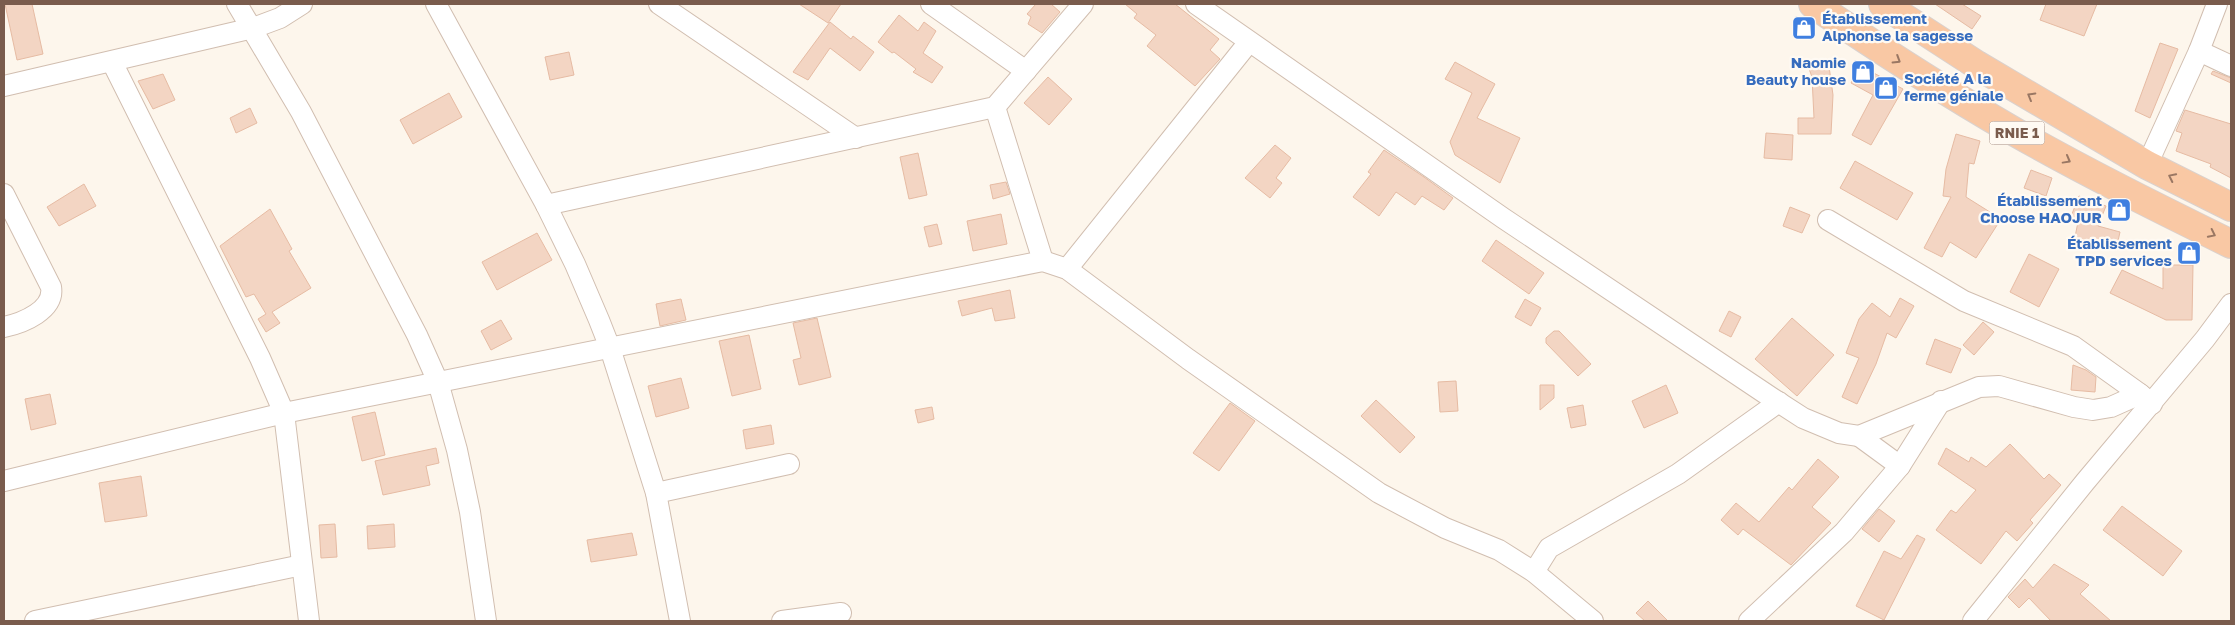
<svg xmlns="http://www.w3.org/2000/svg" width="2235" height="625" font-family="'Golos Text',sans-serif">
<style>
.building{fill:#f3d5c3;stroke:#e6bba3}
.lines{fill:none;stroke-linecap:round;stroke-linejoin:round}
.minor-casing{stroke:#d1beb0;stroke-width:22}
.trunk-casing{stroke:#dad1cd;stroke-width:30}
.minor{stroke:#fff;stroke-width:20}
.trunk{stroke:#f9c8a4;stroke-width:28}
.oneway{stroke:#9a7763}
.labels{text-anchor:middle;stroke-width:4.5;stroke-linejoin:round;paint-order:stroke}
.shield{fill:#fffaf3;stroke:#a28b7f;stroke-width:1}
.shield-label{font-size:14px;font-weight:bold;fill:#7a5c4d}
.shop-label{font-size:15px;font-weight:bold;fill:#366cbe;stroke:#fffaf3;text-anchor:end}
</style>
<rect width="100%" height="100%" fill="#fdf6ec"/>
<g class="building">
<path d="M5,4h27l11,50 -26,6z"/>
<path d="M799,4h42l-13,19z"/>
<path d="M1036,4h15l9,8 -18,21 -14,-9 3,-7 -4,-3z"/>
<path d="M1125,4h50l44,35 -9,11 10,9 -25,27 -48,-40 9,-11 -22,-17 3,-4z"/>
<path d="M1935,4h27l19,12 -9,13z"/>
<path d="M2046,4h51l-13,32 -44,-16z"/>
<path d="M899,15l19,16 6,-9 12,9 -13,22 20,14 -11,16 -19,-11 3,-3 -22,-17 -2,1 -14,-11z"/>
<path d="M830,22l21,17 2,-3 21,16 -14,19 -30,-23 -22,32 -15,-8z"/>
<path d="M2160,43l18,6 -28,69 -15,-7z"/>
<path d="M569,52l5,23 -24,5 -5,-23z"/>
<path d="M1828,59l5,36 -2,39h-33v-16h16l-2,-41 -4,-11z"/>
<path d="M1455,62l40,22 -18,34 43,20 -20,45 -45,-28 -5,-13 22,-49 -27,-14z"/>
<path d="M1861,66l42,23 -32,56 -19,-10 21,-40 -22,-12z"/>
<path d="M2213,71l18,7v5l-20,-9z"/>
<path d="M163,74l12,26 -22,9 -15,-28z"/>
<path d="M1048,77l24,22 -23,26 -25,-22z"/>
<path d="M449,93l13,24 -49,27 -13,-24z"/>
<path d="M250,108l7,15 -21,10 -6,-15z"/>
<path d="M2185,110l46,14v54l-21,-11 1,-3 -35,-13 6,-18 -6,-2z"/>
<path d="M1766,133l27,2 -1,25 -28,-2z"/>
<path d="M1956,134l24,7 -6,23 -5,-1 -3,34 35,22 -25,39 -26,-16 -8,15 -18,-9 27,-51 -8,-1 3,-27z"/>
<path d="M1275,145l16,13 -15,20 6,5 -12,15 -25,-20z"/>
<path d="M1384,150l40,27 29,21 -9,12 -22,-14 -7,9 -19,-13 -17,24 -26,-19 18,-23 -3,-2z"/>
<path d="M918,153l9,42 -18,4 -9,-42z"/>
<path d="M1855,161l58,32 -16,27 -57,-32z"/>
<path d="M2031,170l21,8 -6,18 -22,-8z"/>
<path d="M1006,182l4,12 -17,5 -3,-14z"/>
<path d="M84,184l12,22 -37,20 -12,-19z"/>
<path d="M2079,196l27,10 -8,20 22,6 -4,18 -42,-8 4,-20 -8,-3z"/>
<path d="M1790,207l20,8 -8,18 -19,-7z"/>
<path d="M270,209l22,40 -3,2 22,37 -39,24 8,11 -14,9 -8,-13 8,-5 -12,-20 -8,3 -26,-51z"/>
<path d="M1001,214l6,30 -34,7 -6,-30z"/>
<path d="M937,224l5,20 -13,3 -5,-20z"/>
<path d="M537,233l15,27 -55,30 -15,-28z"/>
<path d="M1496,240l48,33 -15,21 -47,-33z"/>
<path d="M2029,254l30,15 -20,38 -29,-15z"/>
<path d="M2163,265h30l-1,55h-26l-56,-27 12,-23 41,19z"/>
<path d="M1010,290l5,28 -20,3 -3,-13 -30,8 -4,-15z"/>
<path d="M1900,298l14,8 -18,32 -9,-5 -11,31 -19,40 -15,-7 17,-39 -13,-5 13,-34 13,-16 18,14z"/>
<path d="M681,299l5,21 -26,6 -4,-22z"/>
<path d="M1525,299l16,9 -10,18 -16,-9z"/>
<path d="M1729,311l12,6 -10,20 -12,-6z"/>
<path d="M817,318l14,59 -32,8 -6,-25 8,-2 -8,-35z"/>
<path d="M1792,318l42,37 -37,41 -42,-37z"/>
<path d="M501,320l11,19 -21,11 -10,-19z"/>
<path d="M1983,322l11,10 -20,23 -11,-10z"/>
<path d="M1554,331h5l32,33 -13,12 -32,-33v-5z"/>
<path d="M749,335l12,54 -29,7 -13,-55z"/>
<path d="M1935,339l26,10 -10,24 -25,-9z"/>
<path d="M2073,365l13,5 10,7 -1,15 -24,-2z"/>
<path d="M681,378l8,30 -33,9 -8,-31z"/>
<path d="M1456,381l2,30 -18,1 -2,-30z"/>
<path d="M1540,385h14v13l-14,12z"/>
<path d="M1666,385l12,28 -34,15 -12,-27z"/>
<path d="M50,394l6,30 -25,6 -6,-31z"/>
<path d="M1376,400l39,37 -15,16 -39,-37z"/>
<path d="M1230,403l25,18 -36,50 -26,-18z"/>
<path d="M1583,405l3,20 -15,3 -4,-20z"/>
<path d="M932,407l2,12 -16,4 -3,-13z"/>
<path d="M375,412l10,43 -23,6 -10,-44z"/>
<path d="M771,425l3,19 -28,5 -3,-19z"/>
<path d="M2010,444l34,35 5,-5 12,11 -31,35 3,3 -16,18 -11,-10 -25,33 -45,-34 15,-20 5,3 20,-23 -38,-26 8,-16 23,14 2,-5 15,10z"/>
<path d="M436,448l3,15 -13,3 4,19 -47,10 -8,-34z"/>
<path d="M1818,459l21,18 -27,30 19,16 -40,42 -48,-36 -5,6 -17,-15 15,-17 23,19 30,-35 3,3z"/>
<path d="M141,476l6,40 -42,6 -6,-39z"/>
<path d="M2122,506l60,45 -19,25 -60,-46z"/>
<path d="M1879,509l16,12 -16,21 -17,-13z"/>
<path d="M335,524l2,33 -16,1 -2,-33z"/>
<path d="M394,524l1,23 -27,2 -1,-23z"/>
<path d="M632,533l5,22 -46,7 -4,-22z"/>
<path d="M1917,535l8,4 -41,81 -28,-14 28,-55 17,8z"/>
<path d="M2054,564l35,21 -9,9 31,27h-60l-22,-23 -10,10 -11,-11 17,-18 8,9z"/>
<path d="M1648,601l20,20h-23l-9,-8z"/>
</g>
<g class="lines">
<defs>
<g id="minor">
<path d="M237,4l64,108 116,223 21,47 19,68 13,62 16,109"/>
<path d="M436,4l110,201 29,59 24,56 11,28 46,145 24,128"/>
<path d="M659,4l197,134"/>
<path d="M931,4l95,67"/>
<path d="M1196,4l307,214 269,180 31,20 36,15 20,3 120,-49 20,-1 75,21 19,3 18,-3 29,-13 12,10"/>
<path d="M2199,51l32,15"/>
<path d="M112,62l148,296 24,55 25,208"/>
<path d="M4,86l249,-58 27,-10 22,-14"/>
<path d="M995,107l48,154"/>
<path d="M2147,165l52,-114 18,-47"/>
<path d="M4,194l47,93c4,23 -28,36 -47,40"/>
<path d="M546,205l449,-98 88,-103"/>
<path d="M1828,220l136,81 109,45 67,48"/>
<path d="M1067,269l182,-227"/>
<path d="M1859,436l41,30"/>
<path d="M4,481l280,-68 759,-152 24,8 121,90 191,134 66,35 54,22 35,22 59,49"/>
<path d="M656,493l133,-29"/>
<path d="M1534,572l15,-24 129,-74 101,-72"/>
<path d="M35,621l267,-56"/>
<path d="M782,621l59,-8"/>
<path d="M1749,621l95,-89 56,-66 41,-65"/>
<path d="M1973,621l112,-139 120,-143 26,-35"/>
</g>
<g id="trunk">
<path d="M1813,4c66,45 133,88 202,128 70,40 143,76 216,112"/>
<path d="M1883,4l94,61 170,100 84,42"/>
</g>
</defs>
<use href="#minor" class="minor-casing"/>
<use href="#trunk" class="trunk-casing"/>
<use href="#minor" class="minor"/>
<use href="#trunk" class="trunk"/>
</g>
<defs><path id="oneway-chevron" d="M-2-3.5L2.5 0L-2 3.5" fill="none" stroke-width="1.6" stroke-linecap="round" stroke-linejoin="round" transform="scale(1.25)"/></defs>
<g class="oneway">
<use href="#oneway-chevron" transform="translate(1897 60) rotate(32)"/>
<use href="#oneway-chevron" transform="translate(2031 96) rotate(-150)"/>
<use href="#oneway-chevron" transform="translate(2067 160) rotate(29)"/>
<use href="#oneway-chevron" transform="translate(2172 177) rotate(-154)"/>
<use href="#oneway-chevron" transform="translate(2212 234) rotate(26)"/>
</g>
<defs>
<symbol id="shop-square" viewBox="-11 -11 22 22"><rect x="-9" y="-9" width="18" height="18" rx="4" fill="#3f7fe0" stroke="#fffaf3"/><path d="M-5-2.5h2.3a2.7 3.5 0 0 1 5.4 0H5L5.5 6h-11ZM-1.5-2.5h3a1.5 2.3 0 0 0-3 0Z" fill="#fff"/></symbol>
</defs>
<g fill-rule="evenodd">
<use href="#shop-square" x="1790" y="14" width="28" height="28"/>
<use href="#shop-square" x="1849" y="58" width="28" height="28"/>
<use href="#shop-square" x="1872" y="74" width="28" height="28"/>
<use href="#shop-square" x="2105" y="196" width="28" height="28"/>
<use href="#shop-square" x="2175" y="239" width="28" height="28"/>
</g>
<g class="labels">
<rect class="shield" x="1989.5" y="121.5" width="55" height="23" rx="4"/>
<g class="shield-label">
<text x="2017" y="138">RNIE 1</text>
</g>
<g class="shop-label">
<text x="1822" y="24" text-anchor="start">Établissement<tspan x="1822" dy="17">Alphonse la sagesse</tspan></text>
<text x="1846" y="68">Naomie<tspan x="1846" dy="17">Beauty house</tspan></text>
<text x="1904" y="84" text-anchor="start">Société A la<tspan x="1904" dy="17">ferme géniale</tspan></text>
<text x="2102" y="206">Établissement<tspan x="2102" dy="17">Choose HAOJUR</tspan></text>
<text x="2172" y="249">Établissement<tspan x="2172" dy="17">TPD services</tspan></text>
</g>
</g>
<rect width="2235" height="625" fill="none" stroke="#7a5c4d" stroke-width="10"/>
</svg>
